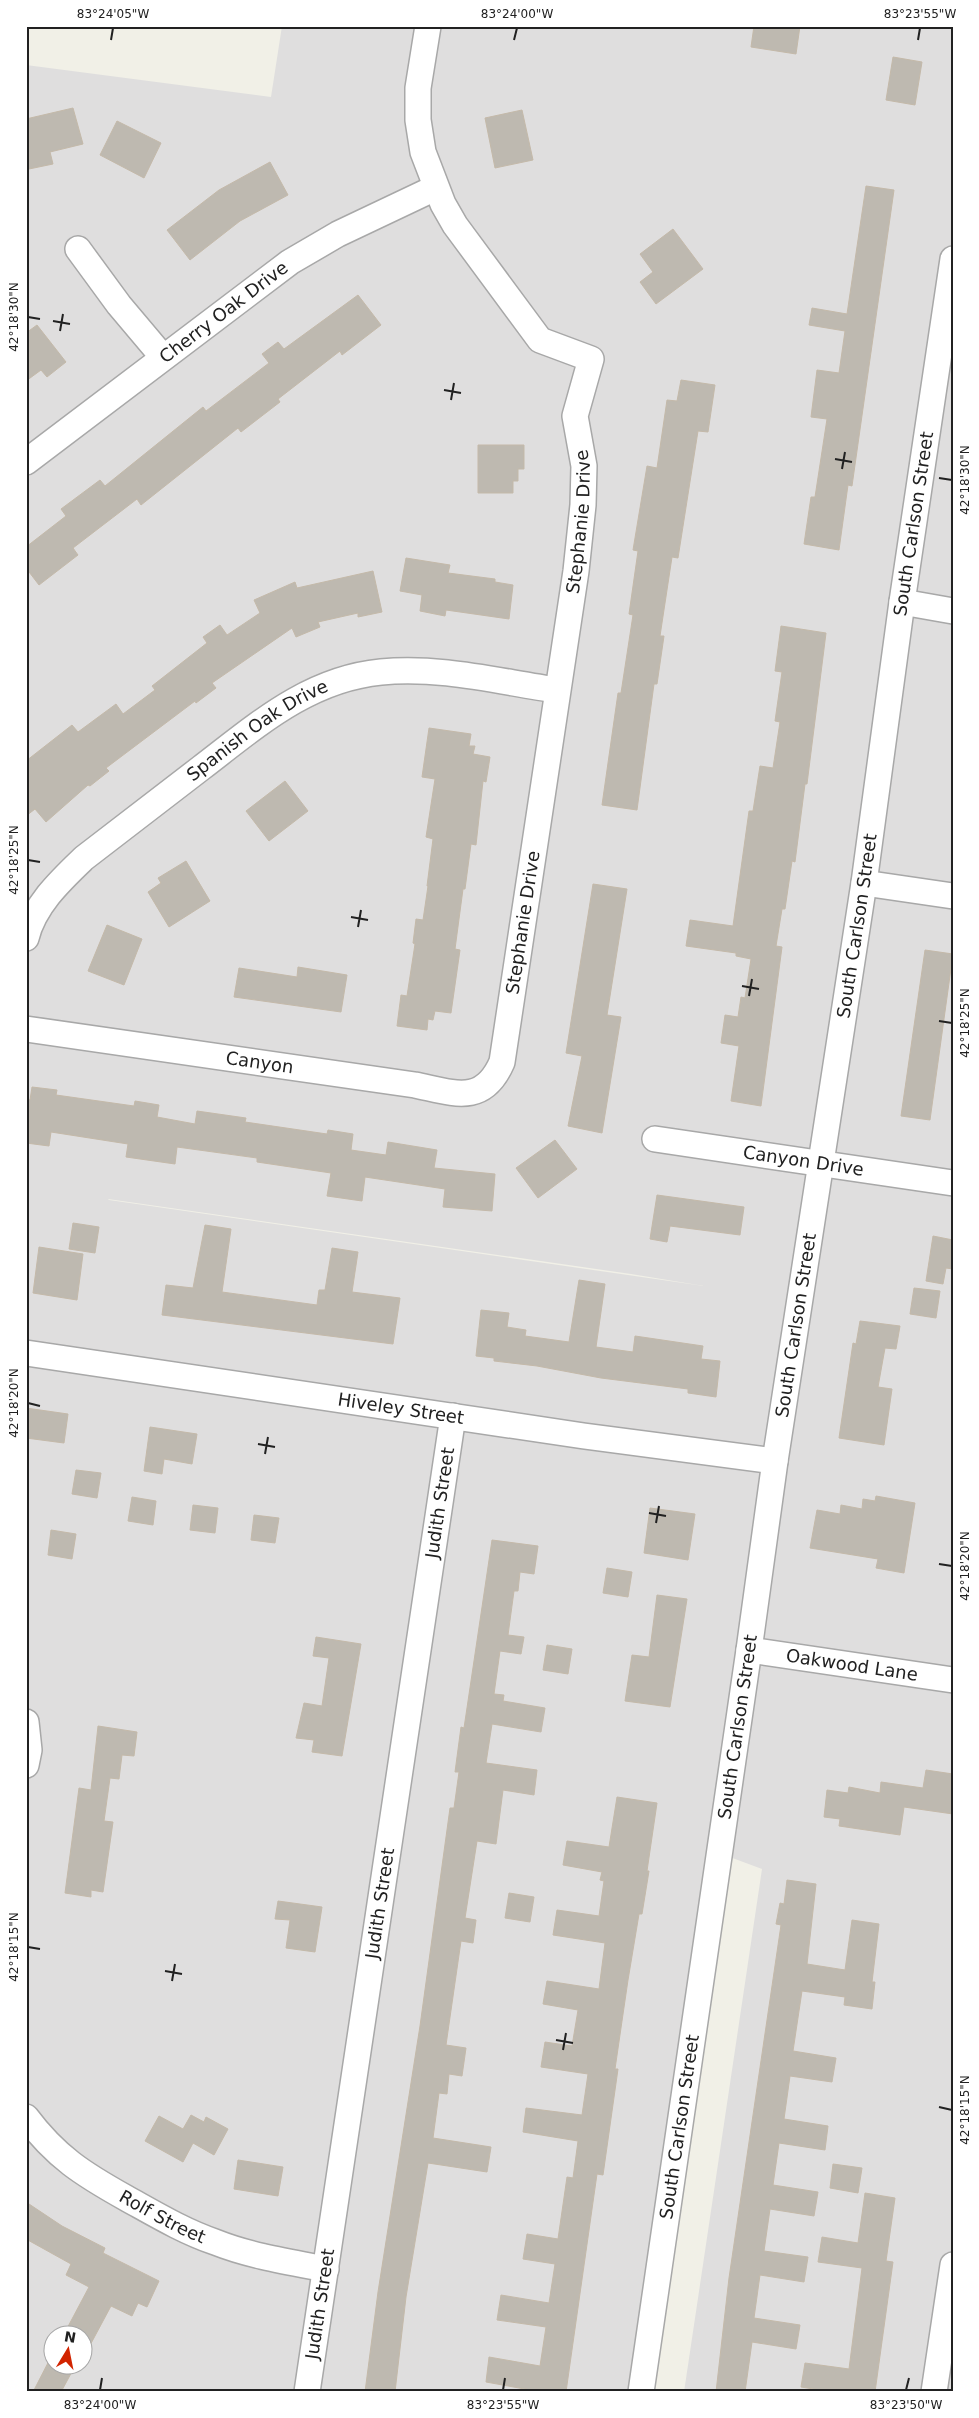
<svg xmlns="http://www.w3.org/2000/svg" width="979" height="2418" font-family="'DejaVu Sans',sans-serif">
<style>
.residential{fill:#dfdede;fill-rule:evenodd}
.building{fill:#beb9b0;stroke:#c4b9a9}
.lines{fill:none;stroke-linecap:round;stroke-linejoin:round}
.minor-casing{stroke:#a8a8a8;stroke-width:28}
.minor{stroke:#fff;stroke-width:25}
.ticks{fill:none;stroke:#212121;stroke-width:2}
.labels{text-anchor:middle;stroke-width:4;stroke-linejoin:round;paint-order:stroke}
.street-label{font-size:18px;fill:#212121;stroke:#fff}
.neatline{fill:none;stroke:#212121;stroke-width:2}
.ticks-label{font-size:12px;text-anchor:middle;fill:#212121}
</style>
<rect width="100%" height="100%" fill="#f1f0e7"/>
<path class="residential" d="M282,26h671v2366h-269l78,-523 -43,-16 -79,539h-614v-2327l245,32zM108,1199l523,75 73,12 -595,-86zM52,2336h30v30h-30z"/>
<g class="building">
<path d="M754,26h46l-4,28 -45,-7z"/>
<path d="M893,57l29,5 -7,43 -29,-5z"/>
<path d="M73,108l10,36 -33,8 3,12 -24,5 -3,-12v-38z"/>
<path d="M522,110l11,50 -38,8 -10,-50z"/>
<path d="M117,121l44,22 -17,35 -44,-23z"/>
<path d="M270,162l18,33 -48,26 -50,39 -23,-30 52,-40z"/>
<path d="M866,186l28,4 -42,296 -4,-1 -9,65 -35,-6 7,-47h4l12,-78 -16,-2 6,-47 22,3 6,-42 -36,-6 3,-17 35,6z"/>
<path d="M673,229l30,40 -47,35 -16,-22 13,-10 -13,-18z"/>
<path d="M358,295l23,30 -39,30 -2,-4 -62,48 2,3 -39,30 -3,-4 -97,77 -4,-6 -64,49 5,7 -39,30 -13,-17v-21l40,-31 -5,-7 39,-29 5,6 98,-79 3,4 63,-48 -7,-9 16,-12 6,7z"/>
<path d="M37,325l29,37 -19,15 -6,-7 -15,11v-48z"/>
<path d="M681,380l34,5 -7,47 -10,-1 -20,127 -6,-1 -12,79h4l-7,48h-3l-17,126 -35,-5 16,-112h3l12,-78 -4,-1 9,-63 -5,-1 14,-84 10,2 10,-68 10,1z"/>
<path d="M478,445h46v24h-6v12h-5v12h-35z"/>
<path d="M406,558l44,7 -2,8 47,6v3l18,3 -4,34 -63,-9 -1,6 -25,-5 2,-16 -22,-4z"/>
<path d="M373,571l9,41 -24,5v-4l-40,9 2,5 -24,10 -4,-9 -80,55 4,5 -20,15 -1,-2 -89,67 3,3 -19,15 -2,-1 -42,37 -11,-13 -9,7v-55l46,-36 6,7 38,-28 7,10 32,-24 -3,-4 55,-43 -4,-6 17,-12 7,10 33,-22 -6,-13 41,-18 2,6z"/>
<path d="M781,626l45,7 -19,151h-2l-10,78 -3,-1 -7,48h-3l-6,37 6,1 -21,159 -30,-5 8,-55 -18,-3 4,-28 13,2 3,-20 4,1 6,-39 -15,-3v-3l-50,-7 4,-26 43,6 16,-115h4l7,-45 13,2 7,-46 -5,-1 7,-49 -7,-1z"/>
<path d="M429,728l42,6 -2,12h6l-2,8 17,3 -4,25 -3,-1 -7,64 -5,-1 -6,45h-2l-8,60 5,1 -9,63 -16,-2 -2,9 -5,-1 -1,11 -30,-4 4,-31 6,1 8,-52 -2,-1 3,-24 7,1 5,-34h-1l6,-47 -7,-2 9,-58 -13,-2z"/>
<path d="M285,781l23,30 -39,30 -23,-30z"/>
<path d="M186,861l24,40 -41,26 -21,-35 13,-9 -3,-5z"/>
<path d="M593,884l34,5 -20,126 14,2 -19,116 -34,-7 14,-70 -16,-3z"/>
<path d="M107,925l35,14 -18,46 -36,-14z"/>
<path d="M925,950l28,4 -23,166 -29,-4z"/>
<path d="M298,967l49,8 -6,37 -107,-15 5,-29 58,9z"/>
<path d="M32,1087l25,3 -1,5 78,11 1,-5 24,4 -2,12 38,7 2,-13 49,7 -1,4 82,12 1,-4 25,4 -2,16 35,5 2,-13 49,8 -3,18 61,6 -3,37 -49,-4 2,-18 -80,-12 -3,24 -35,-5 4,-23 -74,-11v-4l-80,-11 -2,17 -49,-7 2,-13 -77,-12 -2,14 -23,-3v-44l4,1z"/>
<path d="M555,1140l22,29 -39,29 -22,-30z"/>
<path d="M657,1195l87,12 -4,28 -70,-9 -3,16 -17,-3z"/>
<path d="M73,1223l26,4 -4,26 -26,-4z"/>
<path d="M205,1225l26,4 -9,63 95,13 2,-15h6l7,-42 26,4 -6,40 48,6 -7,46 -231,-29 4,-30 27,3z"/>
<path d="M933,1236l20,4v29l-7,-1 -3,16 -17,-3z"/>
<path d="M39,1247l44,7 -6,46 -44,-7z"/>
<path d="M579,1280l26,4 -9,63 37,5 2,-16 68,10 -2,13 19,2 -4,36 -28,-4v-4l-87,-11 -64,-12 -43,-5v-3l-18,-2 5,-46 28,3 -2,14 19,3 -1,6 44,6z"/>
<path d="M914,1288l26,3 -4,27 -26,-4z"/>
<path d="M860,1321l40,5 -4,23 -11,-1 -7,39 14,2 -8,56 -45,-7 14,-95 3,1z"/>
<path d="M26,1408l42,6 -4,29 -38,-5z"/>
<path d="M150,1427l47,7 -5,30 -28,-5 -2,15 -18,-3z"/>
<path d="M76,1470l25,3 -4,25 -25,-4z"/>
<path d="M876,1496l39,7 -11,70 -28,-5 2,-9 -68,-11 7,-38 23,4 1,-9 21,4 1,-10 12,2z"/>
<path d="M132,1497l24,4 -3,24 -25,-4z"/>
<path d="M193,1505l25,3 -3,25 -25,-3z"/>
<path d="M650,1508l45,6 -7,46 -44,-7z"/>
<path d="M254,1515l25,3 -4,25 -24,-3z"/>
<path d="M51,1530l25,4 -4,25 -24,-4z"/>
<path d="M492,1540l46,6 -4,28 -14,-2 -2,19h-4l-6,44 16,2 -3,17 -21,-3 -6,43 10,1 -1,6 42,7 -4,24 -49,-8 -6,39 51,7 -3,25 -31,-5 -7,54 -19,-3 -12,77 11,2 -3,23 -12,-2 -15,104 20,3 -4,28 -13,-2 -2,20 -8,-1 -6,45 58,9 -4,25 -59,-9 -22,134 -11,95h-30l13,-100 42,-266 30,-218h4l5,-36h-4l6,-45 3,1z"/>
<path d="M607,1568l25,4 -4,25 -25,-4z"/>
<path d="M657,1595l30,4 -17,108 -45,-6 7,-46 17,2z"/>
<path d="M316,1637l45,7 -19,112 -30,-4 2,-12 -18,-2 8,-35 18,3 7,-48 -16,-2z"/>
<path d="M547,1645l25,4 -4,25 -25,-4z"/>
<path d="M98,1726l39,6 -3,24 -12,-1 -3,24 -9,-1 -6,43 9,1 -10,70 -12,-2v7l-26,-4 14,-105 12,2z"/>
<path d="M926,1770l27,4v40l-49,-7 -4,28 -61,-9 1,-7 -16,-2 3,-27 21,3 1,-6 31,6 1,-11 42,6z"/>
<path d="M617,1797l40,6 -10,68h2l-7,43h-3l-11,66 -13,89h3l-15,106 -6,-1 -31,218h-25l-55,-10 3,-25 51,9 6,-39 -49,-7 4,-25 48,8 6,-39 -32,-5 4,-25 31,5 9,-62 6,1 5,-37 -55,-9 3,-24 56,7 6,-41 -47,-7 4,-25 27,4 6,-36 -35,-6 4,-23 52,8 6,-46 -52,-8 4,-25 42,6 5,-35 -4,-1 2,-8 -39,-7 4,-24 42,6z"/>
<path d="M787,1880l29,4 -9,80 38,6 7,-50 27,4 -7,58h3l-3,27 -28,-4 1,-8 -43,-6 -9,60 43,7 -4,24 -42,-6 -6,43 44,7 -3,24 -46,-7 -6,42 45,7 -4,24 -44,-7 -6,42 44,6 -4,25 -44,-7 -6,43 46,7 -4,24 -44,-7 -7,50h-29l13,-114 52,-353 -5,-1 4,-21 4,1z"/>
<path d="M509,1893l25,4 -4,25 -25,-4z"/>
<path d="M278,1901l44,6 -7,45 -29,-4 4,-28 -15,-1z"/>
<path d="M191,2115l13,7 2,-5 22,12 -14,26 -21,-12 -10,19 -38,-21 14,-25 24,13z"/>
<path d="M238,2160l45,7 -5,29 -44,-7z"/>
<path d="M833,2164l29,4 -4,25 -28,-5z"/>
<path d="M865,2193l30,5 -9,63 7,1 -18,130h-43l-31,-5 4,-24 44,6 13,-101 -44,-6 4,-25 36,6z"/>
<path d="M26,2202l36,24 43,22 -2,5 56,28 -12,26 -9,-4 -6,13 -21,-10 -23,43 -3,-2 -3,5v-16h-19l26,-49 -23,-12 5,-11 -45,-25z"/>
<path d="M52,2355v11h23l-14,26h-28z"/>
</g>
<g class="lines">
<defs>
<g id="minor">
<path d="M78,249l41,56 43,51"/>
<path id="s1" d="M26,462l264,-200 48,-28 97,-46"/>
<path d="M902,602l51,9"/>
<path d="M864,883l89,13"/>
<path id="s2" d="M26,938c8,-33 35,-58 58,-80 39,-30 78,-60 117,-90 55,-42 107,-89 180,-96 59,-6 119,10 176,18"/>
<path id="s3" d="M26,1029l389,56c39,8 68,21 87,-23l74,-491 7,-66 1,-39 -9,-50 16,-57 -51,-19 -85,-115 -12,-21 -20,-52 -5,-32v-32l10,-62"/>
<path id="s4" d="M655,1139l298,44"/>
<path id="s5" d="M26,1353l558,83 191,25"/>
<path id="s6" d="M749,1650l204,30"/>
<path d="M26,1722l3,28 -3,15"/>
<path id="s7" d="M26,2117c30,40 57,57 100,81 29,16 57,33 89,44 35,14 74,20 111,27"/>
<path id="s8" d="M307,2392l146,-976"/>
<path id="s9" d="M641,2392l108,-742 26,-189 89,-578 38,-281 51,-343"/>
<path d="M934,2392l19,-127"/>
</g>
</defs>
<use href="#minor" class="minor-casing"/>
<use href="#minor" class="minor"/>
</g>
<path class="ticks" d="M111,40l2,-12M514,40l3,-12M918,40l2,-12M28,317l12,2M53,321l17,3M60,331l3,-17M444,390l17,3M451,400l3,-17M835,459l17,3M842,469l3,-17M939,478l13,2M28,860l12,2M351,917l17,3M358,927l3,-17M742,986l17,3M749,996l3,-17M939,1021l13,2M28,1403l12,3M258,1444l17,3M265,1454l3,-17M649,1513l17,3M656,1523l3,-17M939,1564l13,2M28,1947l12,2M165,1971l17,3M172,1981l3,-17M556,2040l17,3M563,2050l3,-17M939,2107l13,3M100,2390l2,-12M503,2390l2,-12M906,2390l3,-12"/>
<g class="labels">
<g class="street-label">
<text dy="6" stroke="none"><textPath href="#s1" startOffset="248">Cherry Oak Drive</textPath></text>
<text dy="6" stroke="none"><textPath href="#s3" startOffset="1041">Stephanie Drive</textPath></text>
<text dy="6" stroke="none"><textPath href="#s9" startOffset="1888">South Carlson Street</textPath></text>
<text dy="6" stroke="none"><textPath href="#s2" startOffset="316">Spanish Oak Drive</textPath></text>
<text dy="6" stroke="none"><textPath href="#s3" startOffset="636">Stephanie Drive</textPath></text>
<text dy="6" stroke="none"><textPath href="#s9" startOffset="1482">South Carlson Street</textPath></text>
<text dy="6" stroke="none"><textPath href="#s3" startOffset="236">Canyon</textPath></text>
<text dy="6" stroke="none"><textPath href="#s4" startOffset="150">Canyon Drive</textPath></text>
<text dy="6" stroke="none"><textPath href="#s9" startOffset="1078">South Carlson Street</textPath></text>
<text dy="6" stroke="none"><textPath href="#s5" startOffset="379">Hiveley Street</textPath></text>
<text dy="6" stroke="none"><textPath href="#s8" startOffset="899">Judith Street</textPath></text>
<text dy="6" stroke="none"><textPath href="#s6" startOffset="104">Oakwood Lane</textPath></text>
<text dy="6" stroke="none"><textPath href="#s9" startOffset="672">South Carlson Street</textPath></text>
<text dy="6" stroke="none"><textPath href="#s8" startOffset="494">Judith Street</textPath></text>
<text dy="6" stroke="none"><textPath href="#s9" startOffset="268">South Carlson Street</textPath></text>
<text dy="6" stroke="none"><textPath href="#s7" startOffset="171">Rolf Street</textPath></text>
<text dy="6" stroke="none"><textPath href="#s8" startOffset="89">Judith Street</textPath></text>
</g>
</g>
<rect width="979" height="2418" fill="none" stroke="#ffffff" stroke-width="55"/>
<g transform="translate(68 2350) rotate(10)"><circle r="24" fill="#ffffff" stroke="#a6a6a6"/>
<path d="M0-4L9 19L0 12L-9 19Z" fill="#d22400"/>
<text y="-8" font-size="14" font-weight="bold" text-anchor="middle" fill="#212121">N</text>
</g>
<rect x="28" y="28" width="924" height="2362" class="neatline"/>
<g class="ticks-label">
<text x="113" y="18">83°24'05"W</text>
<text x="517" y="18">83°24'00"W</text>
<text x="920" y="18">83°23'55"W</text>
<text transform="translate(14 317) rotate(-90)" y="4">42°18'30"N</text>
<text transform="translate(965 480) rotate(-90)" y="4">42°18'30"N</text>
<text transform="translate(14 860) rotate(-90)" y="4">42°18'25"N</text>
<text transform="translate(965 1023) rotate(-90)" y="4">42°18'25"N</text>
<text transform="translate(14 1403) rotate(-90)" y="4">42°18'20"N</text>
<text transform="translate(965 1566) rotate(-90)" y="4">42°18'20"N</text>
<text transform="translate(14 1947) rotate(-90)" y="4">42°18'15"N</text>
<text transform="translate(965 2110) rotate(-90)" y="4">42°18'15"N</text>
<text x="100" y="2409">83°24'00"W</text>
<text x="503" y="2409">83°23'55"W</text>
<text x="906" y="2409">83°23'50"W</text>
</g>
</svg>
